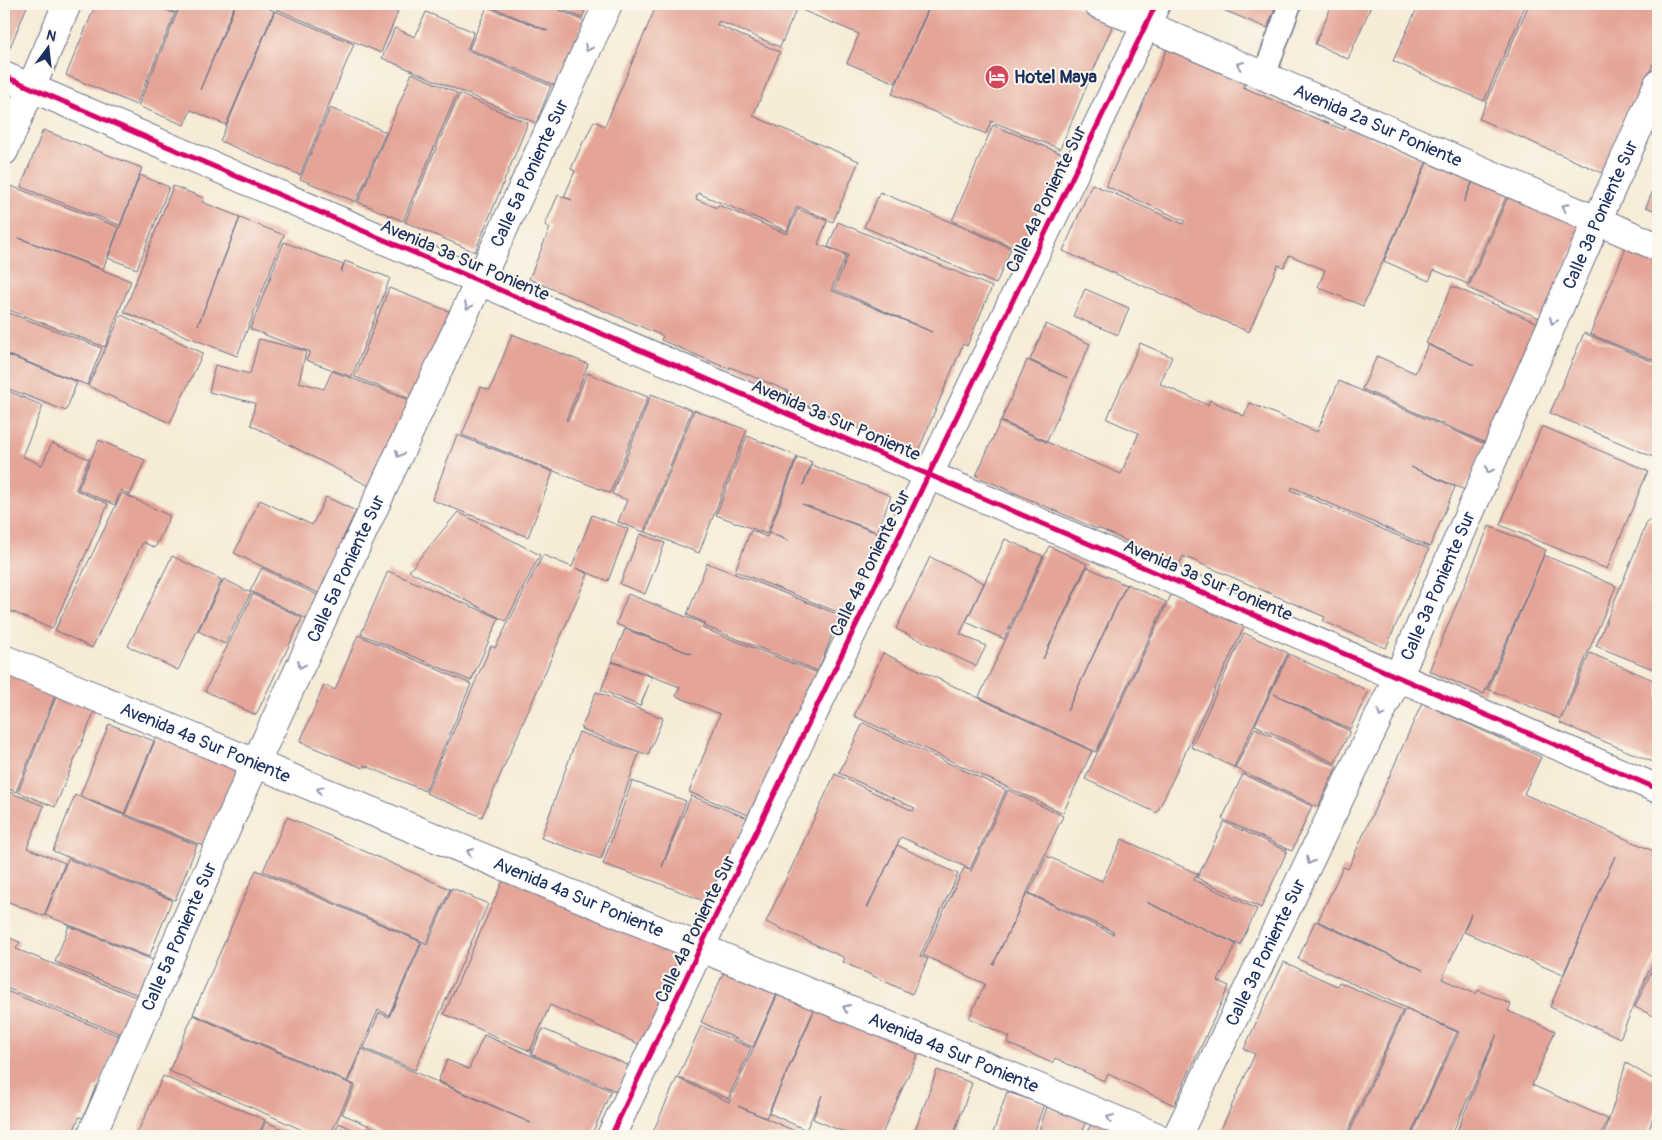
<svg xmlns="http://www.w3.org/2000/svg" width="1662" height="1140" font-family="Pangolin,sans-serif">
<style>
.building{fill:#e4a497}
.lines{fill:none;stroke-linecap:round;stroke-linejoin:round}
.service-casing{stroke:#687188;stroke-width:25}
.minor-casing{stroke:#687188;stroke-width:30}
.service{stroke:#fff;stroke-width:22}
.minor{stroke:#fff;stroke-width:28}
.cycleway-casing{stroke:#fbf7ec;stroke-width:8}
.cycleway{stroke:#d6006c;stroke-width:5}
.oneway{stroke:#8d97ae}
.labels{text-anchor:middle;stroke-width:4;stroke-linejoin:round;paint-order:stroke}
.poi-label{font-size:18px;font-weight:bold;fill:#1b2f5e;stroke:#fbf7ec;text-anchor:start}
.street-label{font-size:18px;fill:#1b2f5e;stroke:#fbf7ec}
</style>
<rect width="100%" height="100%" fill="#fbf7ec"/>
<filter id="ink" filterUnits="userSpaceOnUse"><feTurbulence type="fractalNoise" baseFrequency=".02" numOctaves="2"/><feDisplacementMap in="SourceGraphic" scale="10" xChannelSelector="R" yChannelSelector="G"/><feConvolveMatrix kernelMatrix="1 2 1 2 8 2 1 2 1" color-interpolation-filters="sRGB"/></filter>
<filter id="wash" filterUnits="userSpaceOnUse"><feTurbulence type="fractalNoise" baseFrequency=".0096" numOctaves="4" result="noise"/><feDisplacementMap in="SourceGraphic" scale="20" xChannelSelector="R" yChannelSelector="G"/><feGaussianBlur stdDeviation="1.12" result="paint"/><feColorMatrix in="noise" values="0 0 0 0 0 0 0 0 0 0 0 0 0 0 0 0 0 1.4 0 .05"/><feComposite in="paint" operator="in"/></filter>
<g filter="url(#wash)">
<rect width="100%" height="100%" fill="#f6ebd6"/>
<g id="blocks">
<g class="building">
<path d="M4,4h24l-20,48 -4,-1z"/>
<path d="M96,4h55l24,10 -39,91 -70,-30z"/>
<path d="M155,4h25l-4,9z"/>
<path d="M181,4h54l-35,86 36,-86h22l16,7 -48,114 -35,-15 -7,15 -46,-19z"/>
<path d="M264,4h115l19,8 -17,41z"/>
<path d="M485,4h61l38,17 -10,22 3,2 -18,42 -90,-38 18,-42 61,24z"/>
<path d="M549,4h39l-6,14z"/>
<path d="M657,4h273l-34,79 -49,-20 12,-29 -62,-26 -17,39 -61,-26 -2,4 63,27 -27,64 106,45 -26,61 -36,-16 -10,25 -89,-38 -2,6 21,9 1,-3 69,29 11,-25 29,12 -9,23 28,11 -15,35 101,42 -98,-43 14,-34 -20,-8 10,-25 154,65 -25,59 -4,-2 -46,110 -84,-35 1,-2 -48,-20 2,-6 -58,-24 -1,2 -68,-29 2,-4 -134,-57 21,-51 -5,-3 13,-30 14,5 -8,-3 11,-26 -4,-2 13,-29h1l9,-19 11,5z"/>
<path d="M931,4h138l45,18 -54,127 -69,-28 -5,13 -94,-40z"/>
<path d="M1209,4h68l-10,24z"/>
<path d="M1332,4h40l-24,55 -33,-15z"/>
<path d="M1419,4h107l-42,97 -91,-40z"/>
<path d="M1529,4l39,1v-1h90v49l-53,121 -126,-55z"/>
<path d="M275,11l79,33 -54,131 -80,-34z"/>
<path d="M426,12l48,20 -7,18 84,36 -15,37 -154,-65 13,-30 20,9z"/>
<path d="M1167,49l78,34 -2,4 62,27 39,16 1,-3 82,34 -64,145 -45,-19 7,-17 -36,-15 -5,12 -6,-2 -29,67 -186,-81 29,-67 91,40 2,-3 -79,-35z"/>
<path d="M412,73l45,20 -54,128 -45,-19z"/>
<path d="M459,94l69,29 -53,129 -70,-30z"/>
<path d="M330,108l56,24 -30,70 -56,-23z"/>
<path d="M993,125l72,30 -41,97 -72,-31z"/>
<path d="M43,130l99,38 -22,57 -99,-38z"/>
<path d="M1429,158l45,19 -10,25 12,-27 33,15 -41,94 -34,-14 -5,11 -45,-20z"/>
<path d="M140,175l29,12 -32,82 -29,-11z"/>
<path d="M1658,178v34l-12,-5z"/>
<path d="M11,186l108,41 -16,42 -84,-31 112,43 -26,66 -101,-39v-102z"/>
<path d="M173,186l31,12 -2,4 38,15 -42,108 42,-107 44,17 -47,121 -113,-44z"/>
<path d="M1511,190l73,32 -42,97 -74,-31z"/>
<path d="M880,192l131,56 -15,36 -132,-57z"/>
<path d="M284,242l59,23 -2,7 4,-11 45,17 -38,99 -46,-17 4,-8 -60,-23z"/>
<path d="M1628,243l30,13v106l-68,-28z"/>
<path d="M1452,286l88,38 -54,119 -124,-54 15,-33 38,17 13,-28 46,20 -48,-22z"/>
<path d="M389,288l67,26 -35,89 -66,-26z"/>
<path d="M1085,289l44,19 -11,27 -45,-19z"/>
<path d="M4,311l98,37 -15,37 -83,-32z"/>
<path d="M121,315l82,38 -33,70 -82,-37z"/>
<path d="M1046,324l44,20 -43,97 -46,-20 26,-61 41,18 -38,-18z"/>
<path d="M1584,333l74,31v95l-108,-46z"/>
<path d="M512,334l76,30 -22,56h2l19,-47 61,24 -38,96 -148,-58 19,-48 9,3z"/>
<path d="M259,339l47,12 -7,31 25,7 8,-18 80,30 -39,87 -122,-63 4,-22 -46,-11 6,-27 35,9z"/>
<path d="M1140,343l32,14 -12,27 48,21 2,-5 34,16 6,-13 67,29 22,-51 146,63 -20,46 -54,-23 44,20 -25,60 -138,-60 -1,3 138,59 -43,99 -63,-27 2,-4 -142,-61 -4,9 -81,-37 -1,1 -121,-53 24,-54 121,52 18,-41 -32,-14z"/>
<path d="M4,354l73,28 -11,29 -62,-24z"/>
<path d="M4,389l39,17 -21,50 20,9 10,-22 37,16 -13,31 32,14 -56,125 -48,-21z"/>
<path d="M651,394l41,16 -48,122 -26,-10 9,-22 -15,-6z"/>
<path d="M694,410l53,20 -48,123 -53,-21z"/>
<path d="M1542,426l106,45 -41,98 -107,-44z"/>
<path d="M457,435l96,37 -25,65 -96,-37z"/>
<path d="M747,436l50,20 -30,78 -51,-19z"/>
<path d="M99,440l46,20 -15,35 -9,-5 -6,15 -37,-16z"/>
<path d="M798,457l14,5 -9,23 9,-20 79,31 -14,36 -75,-28 83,32 -14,37 -5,-2 -18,45 -113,-45 16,-41 16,7 2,-4 20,8 -20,-9z"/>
<path d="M122,493l48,23 -15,32 -12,-6 -51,106 -37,-18z"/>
<path d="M326,497l30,14 -14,29 3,2 -25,52 -86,-41 26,-53 52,25z"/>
<path d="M458,512l82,43 -34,66 -97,-50z"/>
<path d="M592,515l36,14 -20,52 -32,-13 12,6 -106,243 -56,-24 65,-147 4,2 48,-93 29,12z"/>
<path d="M1648,520l10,4v147l-62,-25z"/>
<path d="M1489,526l57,24 -62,144 -55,-23z"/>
<path d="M640,534l25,9 -20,51 -25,-10z"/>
<path d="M1005,539l38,17 -39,83 -38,-17z"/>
<path d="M1049,546l38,18 -44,95 44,-92 39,18 -59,126 60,-127 39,18 -70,150 -117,-55z"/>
<path d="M1544,555l72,31 -56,133 -72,-30z"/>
<path d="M172,556l50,24 -44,90 -50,-24z"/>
<path d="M930,557l54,26 -24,51 26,12 -10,20 -80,-37z"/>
<path d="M707,563l133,52 -22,56 -114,-45 2,-3 -19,-8z"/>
<path d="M262,568l57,28 -12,23 -57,-28z"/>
<path d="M388,571l111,47 -28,63 -110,-47z"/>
<path d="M224,579l27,14 -26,51 -27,-13z"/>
<path d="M1172,593l72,34 -87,186 -72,-34z"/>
<path d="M253,594l49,24 -46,97 -51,-24z"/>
<path d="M628,594l76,30 -2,4 116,45 -57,147 -72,-28 31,-78 -44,-18 4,-9 -68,-26 13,-32 67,25 -76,-30z"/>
<path d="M1244,633l44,20 -54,114 -43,-20z"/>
<path d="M358,635l113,49 -46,107 -61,-26 -1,3 -63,-26 24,-57 11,5z"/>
<path d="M883,653l209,98 -29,62 -209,-97z"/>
<path d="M1590,653l68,29v82l-98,-41z"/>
<path d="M1289,654l80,37 -19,38 -76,-35 76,37 -15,32 -80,-38z"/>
<path d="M612,662l40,15 -12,29 -39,-16z"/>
<path d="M7,670l50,21 -41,101 -12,-5v-109z"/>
<path d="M58,692l38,16 -41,99 -37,-15z"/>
<path d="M596,692l67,26 -15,37 -67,-26z"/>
<path d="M1422,703l119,54 -17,37 134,59v97l-38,88 -70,-31 65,-151 -52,119 -99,-43 7,-18 -29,65 34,15 2,-4 33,14 -3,7 47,20 -23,54 76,34 -7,17h-146l42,-102 -46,102h-40l48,-104 -161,-73 17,-38 108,49 -105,-49 25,-54 5,2z"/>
<path d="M863,723l143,67 -36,79 -69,-32 -34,71 30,-63 61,29 -38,82 8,3 -16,35 -69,-32 2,-4 -79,-36 69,-148 78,37 2,-3 -76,-35z"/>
<path d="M109,724l45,17 -30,73 -44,-18z"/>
<path d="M1255,728l82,38 -19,41 -83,-39z"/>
<path d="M159,731l84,34 -34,83 -84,-34z"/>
<path d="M579,732l60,21 -38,106 -60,-21z"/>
<path d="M1243,774l69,32 -20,45 -70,-32z"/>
<path d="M632,781l54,20 -24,66 29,-71 57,22 -34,87 -58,-23 -53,-18z"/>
<path d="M4,790l40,16 -17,42 38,15 -21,53 -40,-16z"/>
<path d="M1008,790l55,26 -70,149 34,-72 86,41 1,-2 -85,-39 18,-37 55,25 20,-42 76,35 -4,6 63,29 -17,36 -94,-43 90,42 -18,37 11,5 -55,119 -66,-31 -4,7 -49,-23 -3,5 -45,-20 3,-6 -41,-19 16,-34 -62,-29 41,-87 7,3z"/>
<path d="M75,795l122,50 -22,55 -122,-49z"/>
<path d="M287,817l163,72 -24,54 -163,-72z"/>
<path d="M1224,822l63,29 -26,57 -64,-30z"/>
<path d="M68,859l104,41 -23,57 -104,-42z"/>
<path d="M256,870l165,72 -32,73 -11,-5 -31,71 -154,-67z"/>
<path d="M505,876l181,78 -41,93 -95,-42 -20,46 -86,-37z"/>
<path d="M452,888l36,16 -73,166 -51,-22 15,-35 10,4 33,-74 5,2z"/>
<path d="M69,926l84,34 -15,35 -83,-33z"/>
<path d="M4,936l16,6 -4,7 122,49 -15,37 -119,-48z"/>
<path d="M1658,957v61l-23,-11z"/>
<path d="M1284,962l53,24 2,-4 64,28 -57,126h-128l37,-82 -11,-5z"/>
<path d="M728,963l52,24 -27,60 -52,-25z"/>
<path d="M782,985l36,16 -52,117 -28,-12 61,27 -1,3h-142l-4,-2 25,-56 52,24z"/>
<path d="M4,990l115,46 -21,51 -2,-1 -13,32 -4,-1 -7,19h-68z"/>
<path d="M819,1000l102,47 -40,89h-28l-40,-17 9,-24 -16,35 -37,-17z"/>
<path d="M1405,1009l52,23 -47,104h-62z"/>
<path d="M193,1015l160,70 -23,51h-14l-147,-65z"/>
<path d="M701,1026l50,22 -23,51 -50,-22z"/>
<path d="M543,1029l87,37 -12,26 -87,-38z"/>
<path d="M484,1035l127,56 -20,45h-198l-51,-22 13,-29 -7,-3 14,-33 169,74 -93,-42 9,-21 22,9z"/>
<path d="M1626,1063l32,19v20l-11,34h-43z"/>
<path d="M937,1070l35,13 -19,53h-40z"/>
<path d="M163,1076l102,44 -7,16h-122z"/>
<path d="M1007,1092l37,12 -11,32h-41z"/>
<path d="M1047,1107l40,12 -6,17h-44z"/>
<path d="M1092,1121l43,15h-49z"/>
<path d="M266,1122l34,14h-41z"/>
<path d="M339,1123l24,11 3,-6 18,8h-51z"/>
</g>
</g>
</g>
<g filter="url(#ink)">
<use href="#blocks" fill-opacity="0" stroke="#687188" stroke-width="1"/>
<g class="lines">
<defs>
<path id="service" d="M1264,76l26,-72"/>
<g id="minor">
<path id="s1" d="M1098,4l560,243"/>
<path d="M4,76l1654,713"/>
<path d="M4,151l63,-147"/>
<path id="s2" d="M4,659l1151,477"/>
<path id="s3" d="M91,1136l164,-372 353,-760"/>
<path d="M611,1136l89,-188 456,-944"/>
<path id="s4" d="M1177,1136l221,-459 199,-456 61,-137"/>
</g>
</defs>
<use href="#service" class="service-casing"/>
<use href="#minor" class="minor-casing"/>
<use href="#service" class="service"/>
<use href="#minor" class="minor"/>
<defs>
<g id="cycleway">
<path d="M4,76l1654,713"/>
<path d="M611,1136l89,-188 456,-944"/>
</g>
</defs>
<use href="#cycleway" class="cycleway-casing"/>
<use href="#cycleway" class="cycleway"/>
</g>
<defs><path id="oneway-chevron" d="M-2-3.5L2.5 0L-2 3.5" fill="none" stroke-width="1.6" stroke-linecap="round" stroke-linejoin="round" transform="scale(1.25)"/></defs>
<g class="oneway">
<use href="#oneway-chevron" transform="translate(588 48) rotate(115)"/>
<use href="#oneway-chevron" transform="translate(1240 65) rotate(-156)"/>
<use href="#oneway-chevron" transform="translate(1565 207) rotate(-156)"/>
<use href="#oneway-chevron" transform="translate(468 306) rotate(115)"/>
<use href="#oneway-chevron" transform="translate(1553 321) rotate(113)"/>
<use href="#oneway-chevron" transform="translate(399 454) rotate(115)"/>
<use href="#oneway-chevron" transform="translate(1489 470) rotate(113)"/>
<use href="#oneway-chevron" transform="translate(301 665) rotate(115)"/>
<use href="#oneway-chevron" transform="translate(1381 714) rotate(116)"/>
<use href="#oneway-chevron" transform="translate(320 790) rotate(-158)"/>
<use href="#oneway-chevron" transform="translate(470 852) rotate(-158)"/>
<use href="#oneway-chevron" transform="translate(1310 861) rotate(116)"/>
<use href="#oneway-chevron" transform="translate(846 1008) rotate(-157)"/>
<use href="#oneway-chevron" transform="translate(1110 1118) rotate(-157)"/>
</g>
</g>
<defs>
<symbol id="hotel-disc" viewBox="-11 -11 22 22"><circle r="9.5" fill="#d1495b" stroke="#fbf7ec"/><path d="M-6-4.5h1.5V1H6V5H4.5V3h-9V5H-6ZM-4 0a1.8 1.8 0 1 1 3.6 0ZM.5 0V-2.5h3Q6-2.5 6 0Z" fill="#fff"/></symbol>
</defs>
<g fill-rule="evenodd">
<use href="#hotel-disc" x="983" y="63" width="28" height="28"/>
</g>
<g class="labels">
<g class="poi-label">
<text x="1014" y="83">Hotel Maya</text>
</g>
<g class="street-label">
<text dy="6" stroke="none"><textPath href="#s1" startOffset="305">Avenida 2a Sur Poniente</textPath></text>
<text dy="6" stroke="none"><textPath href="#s3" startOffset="1058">Calle 5a Poniente Sur</textPath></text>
<text transform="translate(1046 199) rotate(-64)" y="6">Calle 4a Poniente Sur</text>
<text dy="6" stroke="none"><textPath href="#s4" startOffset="1014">Calle 3a Poniente Sur</textPath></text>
<text transform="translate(465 260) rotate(23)" y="6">Avenida 3a Sur Poniente</text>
<text transform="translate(836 420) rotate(23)" y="6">Avenida 3a Sur Poniente</text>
<text transform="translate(870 563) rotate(-64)" y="6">Calle 4a Poniente Sur</text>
<text dy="6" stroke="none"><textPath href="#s3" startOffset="622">Calle 5a Poniente Sur</textPath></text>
<text transform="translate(1208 580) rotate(23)" y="6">Avenida 3a Sur Poniente</text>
<text dy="6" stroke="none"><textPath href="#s4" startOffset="609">Calle 3a Poniente Sur</textPath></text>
<text dy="6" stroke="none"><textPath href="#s2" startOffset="218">Avenida 4a Sur Poniente</textPath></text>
<text dy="6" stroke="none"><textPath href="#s2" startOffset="622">Avenida 4a Sur Poniente</textPath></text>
<text transform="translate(695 929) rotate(-64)" y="6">Calle 4a Poniente Sur</text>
<text dy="6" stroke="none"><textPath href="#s3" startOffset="218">Calle 5a Poniente Sur</textPath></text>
<text dy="6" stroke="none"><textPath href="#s4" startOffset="204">Calle 3a Poniente Sur</textPath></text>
<text dy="6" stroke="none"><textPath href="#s2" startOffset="1028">Avenida 4a Sur Poniente</textPath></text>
</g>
</g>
<rect width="1662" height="1140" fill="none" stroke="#fbf7ec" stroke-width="20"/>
<g transform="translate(48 48) rotate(15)" stroke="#fbf7ec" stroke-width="4" paint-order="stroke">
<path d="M0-4L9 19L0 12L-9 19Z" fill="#1b2f5e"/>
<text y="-8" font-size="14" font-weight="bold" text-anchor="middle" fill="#1b2f5e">N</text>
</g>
</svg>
